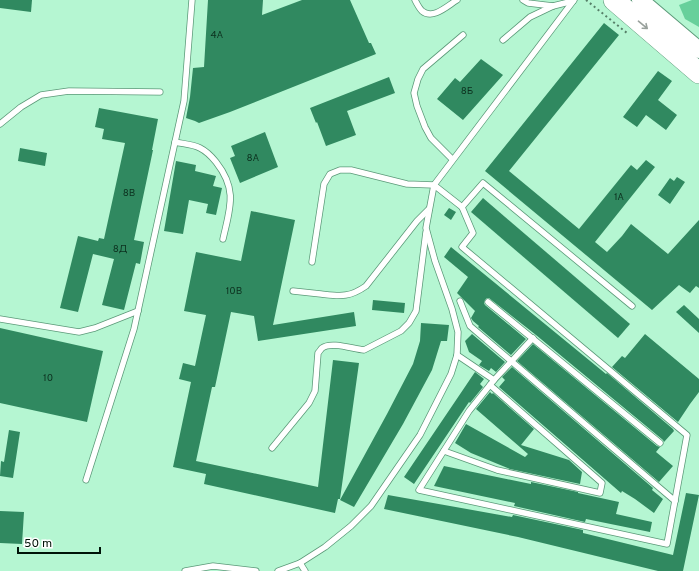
<svg xmlns="http://www.w3.org/2000/svg" width="699" height="571" font-family="Overpass,sans-serif">
<style>
.green{fill:#67d09b}
.building{fill:#308960}
.lines{fill:none;stroke-linecap:round;stroke-linejoin:round}
.lane-casing{stroke:#5b9978;stroke-width:7}
.secondary-casing{stroke:#5b9978;stroke-width:18}
.highway-casing{stroke:#5b9978;stroke-width:22}
.path{stroke:#567f68;stroke-width:2;stroke-dasharray:2 3;stroke-linecap:butt}
.lane{stroke:#fff;stroke-width:5.5}
.secondary{stroke:#fff;stroke-width:16}
.highway{stroke:#fff;stroke-width:21}
.oneway{stroke:#99a19c}
.labels{text-anchor:middle;stroke-width:4;stroke-linejoin:round;paint-order:stroke}
.number-label{font-size:10px;fill:#0c301e}
</style>
<rect width="100%" height="100%" fill="#b5f6d2"/>
<path class="green" d="M692,0h7v27l-14,-8 -6,-14z"/>
<g class="building">
<path d="M0,0h32l-1,12 -31,-4z"/>
<path d="M208,0h55l-1,15 40,-15h48l19,43h2l5,11 -146,58 -31,11 -4,-2 -9,-3 4,-21 3,-29 11,-1z"/>
<path d="M604,23l15,12 -110,136 70,58 52,-64 6,5 9,-10 9,7 -60,75 12,10 15,-16 9,-12 37,30 31,-34v68l-3,-2 -6,7 -11,-8 -27,25 -167,-139z"/>
<path d="M481,59l22,16 -40,45 -26,-21 18,-21 5,4z"/>
<path d="M658,71l14,10 -14,19 19,15 -11,15 -20,-15 -9,12 -14,-10z"/>
<path d="M389,77l6,16 -48,18 9,24 -30,11 -9,-24 -1,1 -6,-15z"/>
<path d="M99,108l59,11 -6,31h1l-19,90 10,2 -4,22 -4,-1 -12,47 -22,-5 12,-46 -21,-5 -15,58 -18,-4 18,-72 20,5 1,-3 5,1 21,-96 -23,-4 2,-10 -9,-2z"/>
<path d="M265,132l13,35 -38,16 -10,-25 5,-2 -4,-10z"/>
<path d="M20,148l27,5 -2,13 -27,-5z"/>
<path d="M176,161l20,4 -1,6 21,5 -3,10 9,2 -6,27 -10,-2 2,-9 -19,-4 -6,34 -19,-3z"/>
<path d="M677,177l8,5 -15,22 -12,-9 12,-17 4,3z"/>
<path d="M483,198l147,126 -12,14 -147,-126z"/>
<path d="M449,208l7,4 -5,8 -7,-5z"/>
<path d="M251,211l44,9 -22,105 81,-13 2,14 -98,15 -4,-25 -23,-4 -16,75h-3l-16,74 122,26 15,-127 26,3 -19,136h-2l-3,14 -131,-29 2,-10 -33,-7 18,-85 -12,-3 4,-16 12,3 11,-51 -22,-4 12,-59 45,9z"/>
<path d="M451,247l155,127 1,-1 66,56 1,2 -10,11 -1,-2 -127,-105 -47,-37h-2l-2,2 -1,3 1,2 41,34 -15,16 -33,-28 1,-1 -6,-5 -2,-3 4,-7 -18,-18 11,-16 -24,-20z"/>
<path d="M373,300l32,3 -1,10 -32,-3z"/>
<path d="M684,305l15,14v14l-23,-21z"/>
<path d="M421,323l28,2 -2,16h-6l-9,29 -29,54 -49,83 -14,-7 47,-86 26,-50 7,-23z"/>
<path d="M0,328l103,23 -16,71 -87,-19z"/>
<path d="M472,334l33,28 -9,10 -5,-4 -2,3 -10,-6 3,-4 -13,-9 -4,-11z"/>
<path d="M645,334l54,45v13l-9,12 -12,18 -66,-55 10,-11 3,2z"/>
<path d="M533,344l124,102 3,1 -4,5 17,14 -14,16 -142,-121z"/>
<path d="M512,367l141,121 -1,2 11,9 -9,14 -19,-14 -13,-8 -1,2 -122,-106 6,-7 -3,-3z"/>
<path d="M475,372l9,7 -4,5 3,3 -13,16 -1,-1 -55,82 -10,-7z"/>
<path d="M490,392l2,2 1,-1 41,36 -13,16 48,15 13,12 -2,12 -70,-15 -39,-16 -16,-10 11,-19 59,33 3,-3 -52,-45z"/>
<path d="M9,430l11,2 -7,46 -13,-2 1,-15 3,1z"/>
<path d="M444,466l87,18v-2l47,10v1l41,9 -3,12 36,8 -2,10 -64,-13 -1,3 -71,-16 1,-3 -81,-17z"/>
<path d="M686,493l13,2 -16,76h-25l-140,-34 -134,-28 4,-14 124,22 1,-2 70,15v3l90,22z"/>
<path d="M0,511l24,1 -2,32 -22,-1z"/>
</g>
<g class="lines">
<defs>
<g id="lane">
<path d="M415,0c2,4 4,8 7,11 11,9 25,-5 35,-11"/>
<path d="M523,0l5,3 25,3"/>
<path d="M503,40l27,-23 23,-11 20,-5"/>
<path d="M0,124l21,-17 20,-12 28,-4 91,1"/>
<path d="M175,142c8,2 17,2 25,6 6,3 12,9 16,14 22,28 14,46 7,77"/>
<path d="M452,159l-21,-21 -6,-11 -8,-21 -3,-13 4,-14 5,-10 40,-34"/>
<path d="M312,262l12,-78 6,-10 10,-4h11l56,14 27,1 28,22"/>
<path d="M293,291c10,1 19,2 28,3 19,2 28,4 45,-8l51,-65 12,-12"/>
<path d="M460,301l10,25 205,175"/>
<path d="M488,302l172,141"/>
<path d="M0,319l79,13 16,-4 43,-17"/>
<path d="M533,338l-39,42 -25,31 -50,79 248,54 20,-109 -225,-188 11,-14 -11,-26 21,-24 149,123"/>
<path d="M457,355l37,25"/>
<path d="M272,448l37,-45 6,-12 3,-38c1,-1 3,-4 4,-5 9,-7 31,1 42,2l37,-19 8,-8 7,-12 10,-79"/>
<path d="M444,451l53,19 103,23 2,-10 -112,-98"/>
<path d="M86,480l48,-151 50,-228 8,-101"/>
<path d="M300,563l5,8"/>
<path d="M185,571l28,-5 43,5"/>
<path d="M278,571l22,-8 25,-16 26,-21 20,-20 49,-71 31,-61 6,-19 1,-23 -6,-23 -17,-48 -9,-33 8,-43 140,-185"/>
</g>
<path id="secondary" d="M640,0l59,50"/>
<path id="highway" d="M614,0l85,73"/>
</defs>
<use href="#lane" class="lane-casing"/>
<use href="#secondary" class="secondary-casing"/>
<use href="#highway" class="highway-casing"/>
<path class="path" d="M586,0l41,33"/>
<use href="#lane" class="lane"/>
<use href="#secondary" class="secondary"/>
<use href="#highway" class="highway"/>
</g>
<defs><path id="oneway-shaft" d="M-6 0H5M1.5-3L5.5 0L1.5 3" fill="none" stroke-width="1.6" stroke-linecap="round" stroke-linejoin="round"/></defs>
<use class="oneway" href="#oneway-shaft" transform="translate(643 25) rotate(40)"/>
<g class="labels">
<g class="number-label">
<text x="217" y="38">4А</text>
<text x="467" y="94">8Б</text>
<text x="253" y="161">8А</text>
<text x="129" y="196">8В</text>
<text x="619" y="200">1А</text>
<text x="120" y="252">8Д</text>
<text x="234" y="294">10В</text>
<text x="48" y="381">10</text>
</g>
</g>
<path d="M18 547v6h82v-6" fill="none" stroke="#001308" stroke-width="2"/>
<text x="24" y="547" font-size="12" fill="#001308" stroke="#ffffff" stroke-width="3" paint-order="stroke">50 m</text>
</svg>
